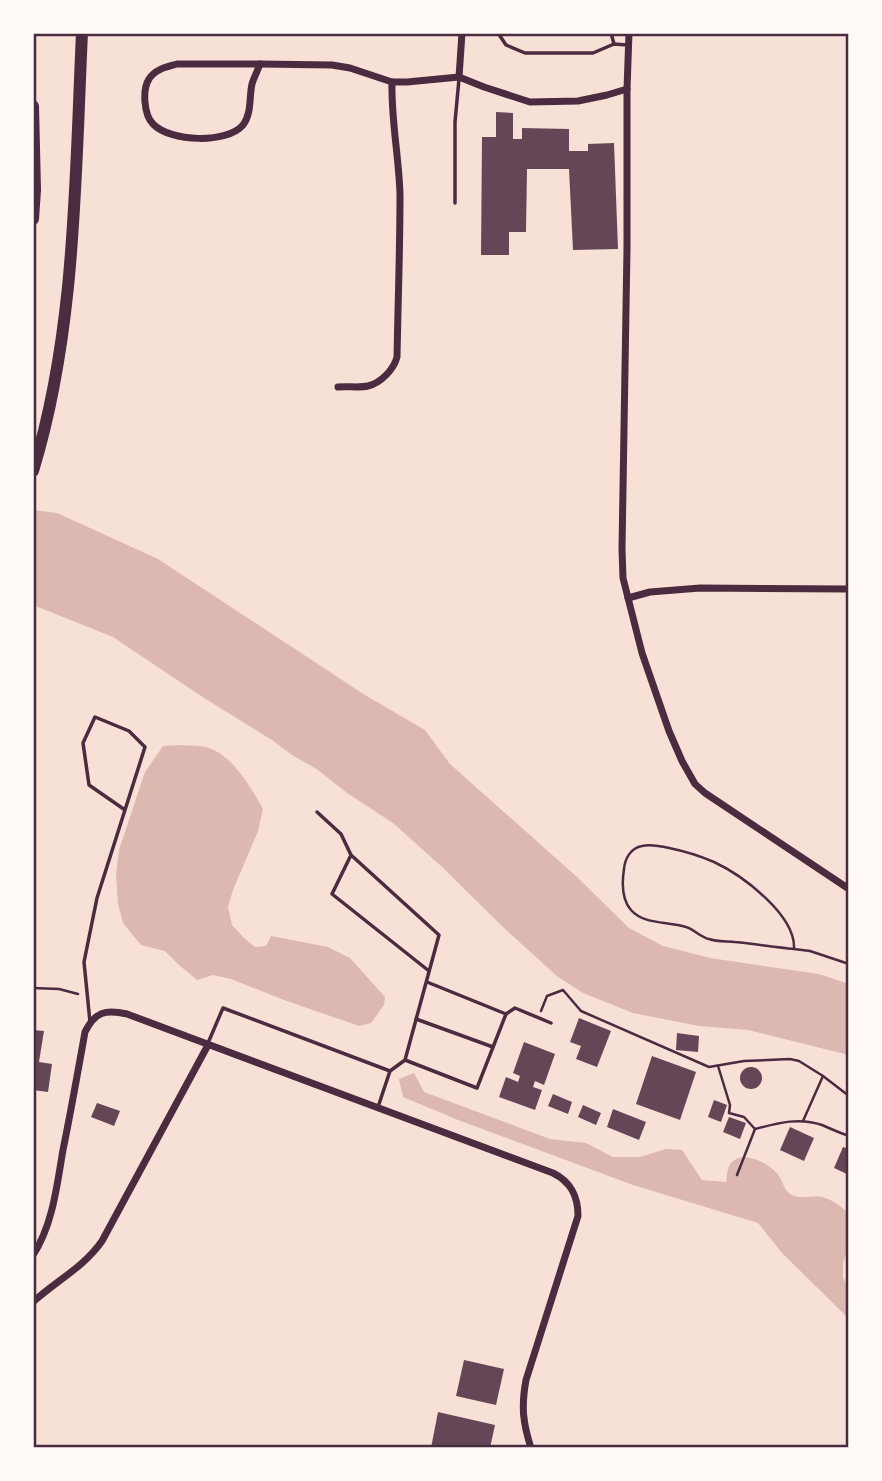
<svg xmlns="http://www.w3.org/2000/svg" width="882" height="1481" font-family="'Nunito Sans',sans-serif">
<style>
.water{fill:#dcb8b0}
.building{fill:#644757}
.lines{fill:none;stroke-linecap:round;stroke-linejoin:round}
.path{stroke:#4a2c40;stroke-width:2.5}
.service{stroke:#4a2c40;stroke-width:3.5}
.minor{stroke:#4a2c40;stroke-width:7}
.trunk{stroke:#4a2c40;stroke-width:12}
.neatline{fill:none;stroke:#4a2c40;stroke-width:2.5}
</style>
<rect width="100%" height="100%" fill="#f7e1d7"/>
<g class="water">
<path d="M33,510l24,3 101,46 207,136 60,35 25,34 127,113 52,51 34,18 47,12 109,16 30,10v71l-101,-25 -49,-4 -66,-13 -50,-20 -25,-16 -52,-47 -65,-64 -48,-43 -46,-30 -29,-23 -26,-15 -20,-15 -68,-42 -91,-61 -80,-32z"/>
<path d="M182,745c8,1 19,0 27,3 24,8 43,41 54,61l-5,22 -25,59 -5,17 4,18 12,13 11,9 11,-1 5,-10 57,11 22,11 35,39 -1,8 -13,18 -12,3 -75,-26 -53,-21 -18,-4 -16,5 -18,-15 -14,-14 -24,-6 -18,-22 -5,-19 -2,-30 3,-24 26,-78 18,-26z"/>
<path d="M414,1073l10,19 126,47 36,4 27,14h27l26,-8 16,1 20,30 24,2c1,-4 1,-12 3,-16 11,-19 41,-3 50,10 4,6 5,14 11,18 11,7 21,0 32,3 10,2 20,10 27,17v34l-6,14v16l6,10v31l-66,-65 -25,-31 -125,-38 -175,-65 -55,-23 -4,-18z"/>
</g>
<g class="building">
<path d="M496,112l17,1v26h9v-11l47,1v22h19v-7l26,-1 4,106 -45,1 -4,-81h-42l-1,63h-17v23h-28l1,-118h14z"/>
<path d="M579,1018l32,13 -14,36 -21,-8 5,-13 -11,-4z"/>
<path d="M33,1030l11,1 -5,31 13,2 -4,28 -15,-2z"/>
<path d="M677,1033l22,3 -1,16 -22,-2z"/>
<path d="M524,1042l31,12 -11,31 -9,-4 -2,6 9,3 -7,20 -36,-13 7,-20 12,5 2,-6 -7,-3z"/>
<path d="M652,1056l44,16 -16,48 -44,-16z"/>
<circle cx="751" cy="1078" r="11"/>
<path d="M553,1094l19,8 -4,12 -20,-8z"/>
<path d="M714,1100l13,5 -6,17 -13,-5z"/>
<path d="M97,1103l23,8 -6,15 -23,-9z"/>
<path d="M583,1105l18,8 -5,12 -18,-8z"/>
<path d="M613,1109l33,13 -7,18 -32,-13z"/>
<path d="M729,1117l17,6 -6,16 -17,-7z"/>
<path d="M790,1127l24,11 -10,23 -24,-11z"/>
<path d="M843,1147l6,2v26l-15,-7z"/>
<path d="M464,1360l40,9 -8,36 -40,-9z"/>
<path d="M438,1412l57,13 -5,23h-59z"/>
</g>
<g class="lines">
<g class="path">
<path d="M794,949c2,-34 -52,-74 -80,-87 -14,-6 -30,-11 -45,-14 -9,-2 -18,-4 -27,-2 -11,2 -17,12 -18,23 -2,13 -2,31 7,41 13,15 37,11 55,17 8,2 14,10 23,12 8,3 18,2 26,3 20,2 39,5 59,7l16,2 39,13"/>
<path d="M33,988l26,1 19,5"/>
<path d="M541,1011l6,-15 16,-6 18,21 128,56 35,-6 46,-2 9,2 24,15 26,20"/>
<path d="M718,1066l12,39 -1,8 15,4 11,12c23,-6 44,-12 67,-4 9,4 18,8 27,11"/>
<path d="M803,1121l20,-45"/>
<path d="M737,1175l18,-46"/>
</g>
<g class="service">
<path d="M498,33l8,12 19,8h68l21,-9 13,1"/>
<path d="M611,33l3,11"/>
<path d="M455,203v-81l4,-43"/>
<path d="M317,812l24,22 10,21"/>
<path d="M506,1014l9,-6 36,15"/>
<path d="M416,1019l77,28"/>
<path d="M90,1022l-6,-60 13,-64 48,-151 -16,-16 -34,-14 -12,26 6,42 36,25"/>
<path d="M208,1043l15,-35 167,63"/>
<path d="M405,1060l72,28 29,-74 -79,-32"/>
<path d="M378,1107l12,-36 15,-11 34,-125 -88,-80 -19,39 97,77"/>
</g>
<g class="minor">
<path d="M629,33l-2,56v160l-5,300 1,29 19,75 27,78 13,30 13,23 10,9 144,96"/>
<path d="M177,64h83c-2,6 -6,13 -8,20 -3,13 0,29 -9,41 -16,19 -73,17 -90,-1 -9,-9 -11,-34 -4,-45 6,-10 18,-12 28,-15z"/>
<path d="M260,64l72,1 18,3 42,14h15l52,-5 25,10 46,15 48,-1 29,-6 20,-6"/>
<path d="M459,77l3,-44"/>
<path d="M338,387c9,-1 21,1 30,-1 13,-3 26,-17 29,-29 1,-54 3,-108 3,-162 -1,-38 -9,-75 -8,-113"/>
<path d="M628,598l22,-6 50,-4 149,1"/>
<path d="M33,1255c20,-30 24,-71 30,-105 8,-39 15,-79 22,-118 10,-20 20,-23 42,-18l426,159c18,9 25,23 25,43l-52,164c-5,27 -3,43 5,68"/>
<path d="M33,1302c23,-21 51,-35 69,-61l106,-196"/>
</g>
<g class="trunk">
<path d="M33,106l2,84 -2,29"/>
<path d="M33,471c43,-141 42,-292 49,-438"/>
</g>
</g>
<rect width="882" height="1481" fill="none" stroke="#fffaf5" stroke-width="70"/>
<rect x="35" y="35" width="812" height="1411" class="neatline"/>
</svg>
